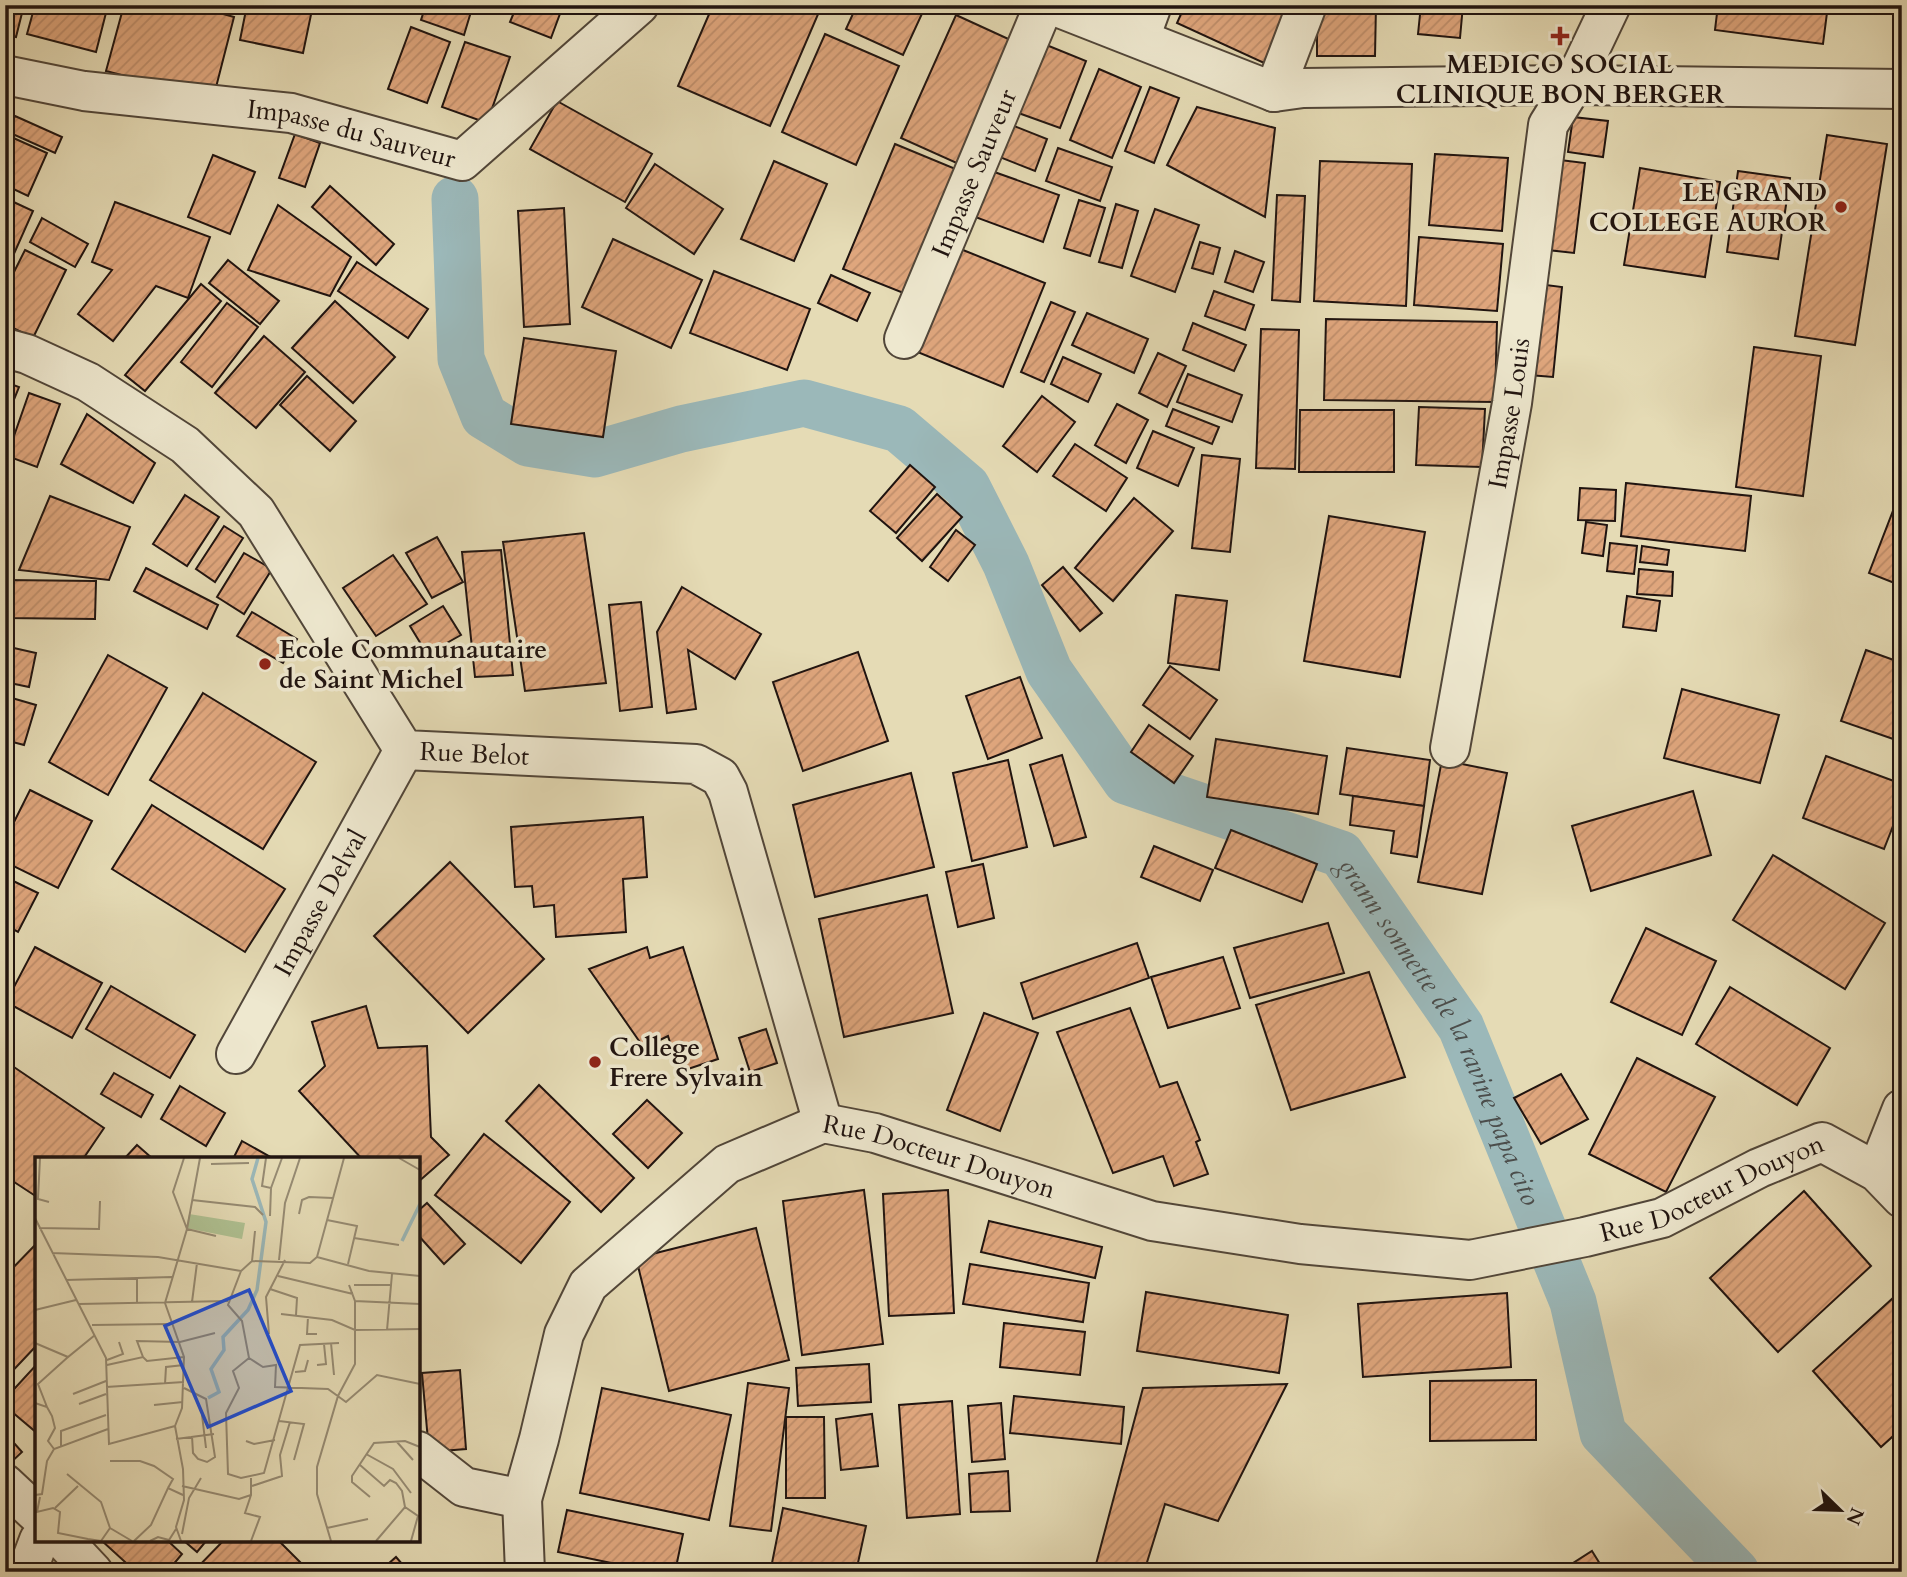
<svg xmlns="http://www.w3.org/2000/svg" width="1907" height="1577" font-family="Cardo,serif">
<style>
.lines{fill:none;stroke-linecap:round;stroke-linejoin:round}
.canal{stroke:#9bb8b9;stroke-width:47}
.building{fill:url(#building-hatch);stroke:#201410;stroke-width:2}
.minor-casing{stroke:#514639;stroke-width:42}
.minor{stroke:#eee8cf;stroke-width:38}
.poi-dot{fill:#8f2418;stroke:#eee8cf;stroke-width:2.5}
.labels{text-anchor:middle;stroke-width:7;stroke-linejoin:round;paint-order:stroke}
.poi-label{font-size:26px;font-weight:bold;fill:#201410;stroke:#eee8cf;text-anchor:start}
.street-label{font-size:26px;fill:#201410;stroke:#eee8cf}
.water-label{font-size:28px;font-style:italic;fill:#4b4d4b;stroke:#eee8cf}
.inset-river{fill:none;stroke:#9bb8b9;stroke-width:3.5}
.inset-road{fill:none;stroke:#968b73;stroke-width:2}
.view{fill:#1d4ed8;fill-opacity:0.15;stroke:#1d4ed8;stroke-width:3.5}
.inset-edge{fill:none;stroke:#201410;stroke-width:3.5}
</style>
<defs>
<pattern id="building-hatch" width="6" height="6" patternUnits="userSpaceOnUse" patternTransform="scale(1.75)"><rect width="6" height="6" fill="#dfa67d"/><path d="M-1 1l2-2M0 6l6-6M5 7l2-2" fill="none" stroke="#bf8e6b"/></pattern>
</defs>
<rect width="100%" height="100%" fill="#e5dbb5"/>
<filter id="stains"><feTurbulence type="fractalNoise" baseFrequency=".00286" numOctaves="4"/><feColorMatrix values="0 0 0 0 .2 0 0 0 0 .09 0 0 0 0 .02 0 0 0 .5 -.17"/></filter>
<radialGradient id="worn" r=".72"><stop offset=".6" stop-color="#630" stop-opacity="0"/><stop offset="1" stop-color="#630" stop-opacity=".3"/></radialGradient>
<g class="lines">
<path class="canal" id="s1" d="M455,199l6,160 23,57 44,27 67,11 86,-25 123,-26 95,26 68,58 39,77 43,107 77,110 215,73 120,173 112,275 30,131 133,139"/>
</g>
<g class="building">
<path d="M5,5h19l-8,32 -11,-2z"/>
<path d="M35,5h73l-12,47 -69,-18z"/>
<path d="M124,5h82l-1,4 29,8 -21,82 -107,-28z"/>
<path d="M247,5h66l-10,48 -63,-13z"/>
<path d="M426,5h47l-9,30 -43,-15z"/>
<path d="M517,5h30l14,6 -10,27 -41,-16z"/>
<path d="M713,5h109l-52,121 -92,-40z"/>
<path d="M857,5h69l-23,50 -57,-26z"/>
<path d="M1185,5h102l3,2 -26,56 -87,-40z"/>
<path d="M1317,5h59l-1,51h-58z"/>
<path d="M1421,5h42l-3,33 -42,-4z"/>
<path d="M1718,5h110l-5,39 -108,-14z"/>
<path d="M956,15l59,27 -54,123 -60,-27z"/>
<path d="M411,27l39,15 -23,61 -39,-14z"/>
<path d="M825,34l74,32 -43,99 -74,-33z"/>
<path d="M465,42l45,15 -23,66 -45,-16z"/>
<path d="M1039,42l47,19 -26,67 -47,-17z"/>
<path d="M1099,69l42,18 -29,71 -42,-18z"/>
<path d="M1150,87l29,11 -25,65 -29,-12z"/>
<path d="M557,101l95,53 -27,48 -95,-53z"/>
<path d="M1197,107l78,21 -10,89 -98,-52z"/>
<path d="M15,116l47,21 -7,16 -47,-21z"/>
<path d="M1573,117l35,4 -5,36 -35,-5z"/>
<path d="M1004,122l43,17 -12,32 -43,-17z"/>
<path d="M295,134l25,9 -15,44 -26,-9z"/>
<path d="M1827,135l60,9 -32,201 -60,-9z"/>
<path d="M9,136l38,17 -19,43 -23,-11v-39z"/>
<path d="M895,144l63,26 -52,124 -63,-25z"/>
<path d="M1058,148l54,19 -12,34 -54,-20z"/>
<path d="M1435,154l73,4 -6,73 -73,-6z"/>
<path d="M213,155l42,17 -25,62 -42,-17z"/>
<path d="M1560,160l25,3 -11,90 -26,-3z"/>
<path d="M774,161l53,23 -33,77 -53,-22z"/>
<path d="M1320,161l92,3 -6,142 -92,-5z"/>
<path d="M655,164l68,45 -29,45 -68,-46z"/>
<path d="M983,168l76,27 -16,47 -76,-28z"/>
<path d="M1640,168l80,14 -15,95 -81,-12z"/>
<path d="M1738,171l52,7 -12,81 -51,-7z"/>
<path d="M330,186l64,58 -18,21 -64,-58z"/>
<path d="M1277,195l28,1 -5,106 -28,-2z"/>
<path d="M5,198l28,13 -28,63z"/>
<path d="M1079,200l26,8 -15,48 -26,-8z"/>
<path d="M115,202l95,35 -22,61 -32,-12 -43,55 -35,-27 34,-44 -20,-8z"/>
<path d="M1116,204l22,7 -16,57 -23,-6z"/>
<path d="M278,205l73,52 -21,39 -82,-26z"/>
<path d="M564,208l6,116 -46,3 -6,-116z"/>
<path d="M1155,209l44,16 -24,67 -44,-16z"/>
<path d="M42,218l46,26 -13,23 -45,-25z"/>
<path d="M1419,237l84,7 -6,67 -83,-6z"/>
<path d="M613,239l89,41 -31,68 -89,-41z"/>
<path d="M1200,242l20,6 -7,26 -21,-6z"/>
<path d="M958,248l87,35 -42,104 -88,-36z"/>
<path d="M25,250l41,20 -33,68 -28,-14v-34z"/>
<path d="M1235,251l29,11 -11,30 -28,-10z"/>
<path d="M228,260l51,41 -19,23 -51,-41z"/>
<path d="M357,262l71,47 -20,29 -70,-47z"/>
<path d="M714,271l96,38 -23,61 -97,-37z"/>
<path d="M831,275l39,18 -13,28 -39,-18z"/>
<path d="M201,284l20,17 -76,90 -20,-16z"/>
<path d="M1538,284l24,3 -9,90 -24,-2z"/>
<path d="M1214,291l40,14 -9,25 -40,-14z"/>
<path d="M335,301l60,56 -42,46 -61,-55z"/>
<path d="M1051,302l24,10 -31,70 -23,-10z"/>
<path d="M227,303l31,24 -46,60 -31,-25z"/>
<path d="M1087,313l61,26 -14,34 -62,-28z"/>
<path d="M1326,319l171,3 -2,80 -171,-2z"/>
<path d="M1193,323l53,22 -12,26 -51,-21z"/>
<path d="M1261,329l38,1 -4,139 -39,-1z"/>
<path d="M264,336l41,36 -49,56 -41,-35z"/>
<path d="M524,338l92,13 -13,86 -92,-13z"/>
<path d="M1754,347l67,9 -18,140 -67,-9z"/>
<path d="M1158,353l28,13 -19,41 -28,-14z"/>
<path d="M1063,357l38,17 -13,28 -37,-18z"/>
<path d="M1188,374l54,21 -10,27 -55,-20z"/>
<path d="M307,376l49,45 -26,30 -50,-46z"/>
<path d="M5,382l14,5 -14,35z"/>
<path d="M29,393l31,11 -23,63 -30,-11z"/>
<path d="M1042,396l33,26 -38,50 -34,-26z"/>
<path d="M1117,404l31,16 -22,43 -31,-18z"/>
<path d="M1419,407l66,2 -3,58 -66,-2z"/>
<path d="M1173,409l46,18 -7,17 -46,-18z"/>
<path d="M1300,410h94v62h-95z"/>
<path d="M87,414l68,49 -22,40 -72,-39z"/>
<path d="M1153,431l41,17 -16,38 -41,-18z"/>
<path d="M1075,444l52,34 -21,33 -53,-35z"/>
<path d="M1202,455l38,4 -10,93 -38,-4z"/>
<path d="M910,465l25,22 -39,46 -26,-22z"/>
<path d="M1626,483l125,13 -6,55 -124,-15z"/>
<path d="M1580,488l36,2 -1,31 -37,-1z"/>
<path d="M1901,490h1v96l-33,-13z"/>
<path d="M937,494l25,23 -40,44 -25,-23z"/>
<path d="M185,495l34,22 -32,49 -34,-22z"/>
<path d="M50,496l80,31 -21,53 -90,-10z"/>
<path d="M1134,498l39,33 -60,70 -38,-33z"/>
<path d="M1329,516l96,16 -25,145 -96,-16z"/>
<path d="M1586,522l21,3 -4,31 -21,-3z"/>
<path d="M224,526l19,12 -28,44 -19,-13z"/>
<path d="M956,530l19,15 -27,36 -18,-14z"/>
<path d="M584,533l22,150 -81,8 -22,-149z"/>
<path d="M437,537l26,45 -31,16 -26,-45z"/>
<path d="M1610,543l27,3 -3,28 -27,-3z"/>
<path d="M1642,546l27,4 -2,15 -27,-3z"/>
<path d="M501,550l12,125 -38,2 -13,-125z"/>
<path d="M244,553l28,16 -28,45 -27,-17z"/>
<path d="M393,555l34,49 -51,32 -33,-48z"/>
<path d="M1063,567l39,46 -22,18 -38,-46z"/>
<path d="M146,568l72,37 -11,24 -73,-38z"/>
<path d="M1639,569l34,3 -1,24 -35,-2z"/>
<path d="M6,580l90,1 -1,38 -90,-1z"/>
<path d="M682,587l79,47 -26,45 -47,-29 8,59 -29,4 -10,-81z"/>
<path d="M1176,595l51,6 -8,69 -51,-7z"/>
<path d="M1627,596l33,5 -4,30 -33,-4z"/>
<path d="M641,602l11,105 -32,4 -11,-106z"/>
<path d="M443,606l18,29 -34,19 -17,-28z"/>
<path d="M252,612l45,27 -14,24 -46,-27z"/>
<path d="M5,646l31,7 -7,34 -24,-5z"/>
<path d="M1866,650l36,13v79l-61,-21z"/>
<path d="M858,652l30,89 -85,30 -30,-89z"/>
<path d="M108,655l59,33 -59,107 -59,-33z"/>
<path d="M1170,666l47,34 -27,39 -47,-34z"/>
<path d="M1020,677l22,61 -54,21 -22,-63z"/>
<path d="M1682,689l97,26 -19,68 -96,-25z"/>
<path d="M203,693l113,69 -53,87 -113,-69z"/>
<path d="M5,696l31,9 -12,40 -19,-5z"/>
<path d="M1149,725l44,31 -19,27 -43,-31z"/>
<path d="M1216,739l111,17 -9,58 -111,-17z"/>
<path d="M1347,748l83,12 -6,46 -84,-12z"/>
<path d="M1062,755l24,82 -32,9 -24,-81z"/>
<path d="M1826,756l76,28v19l-18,46 -81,-31z"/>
<path d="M1008,760l19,87 -55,14 -19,-88z"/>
<path d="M1442,760l65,13 -25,121 -64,-12z"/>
<path d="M911,773l23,94 -119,30 -22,-92z"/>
<path d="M30,790l62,31 -34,67 -53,-26v-22z"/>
<path d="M1693,791l18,64 -120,36 -19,-65z"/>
<path d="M1353,796l71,10 -7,51 -26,-4 3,-22 -44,-6z"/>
<path d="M152,805l133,84 -40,63 -133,-83z"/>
<path d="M643,817l4,60 -24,2 3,53 -70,5 -2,-32 -20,2 -2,-21 -17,1 -4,-60z"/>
<path d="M1231,830l86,34 -15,38 -87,-34z"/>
<path d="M1154,846l59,24 -13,31 -59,-24z"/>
<path d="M1773,855l112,68 -40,66 -112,-69z"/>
<path d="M450,862l94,97 -76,74 -94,-97z"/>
<path d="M983,864l11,54 -36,9 -12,-55z"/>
<path d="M5,877l33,16 -20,39 -13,-7z"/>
<path d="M927,895l26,118 -109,24 -25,-118z"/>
<path d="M1328,923l16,50 -94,25 -16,-50z"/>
<path d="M1646,928l70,33 -34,74 -71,-33z"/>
<path d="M1137,943l12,35 -116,41 -12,-36z"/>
<path d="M35,947l67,36 -30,55 -66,-36z"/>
<path d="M647,947l3,11 33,-11 35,112 -39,13 -11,-36 -24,12 -55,-79z"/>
<path d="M1223,957l17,51 -72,20 -17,-51z"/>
<path d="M1369,972l36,105 -114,33 -35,-105z"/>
<path d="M111,986l84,49 -25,43 -84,-49z"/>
<path d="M1730,987l100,61 -33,57 -101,-61z"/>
<path d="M366,1006l12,42 49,-2 4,91 18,18 -31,27v-23h-56l-63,-68 26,-25 -13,-44z"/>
<path d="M1130,1008l30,79 17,-5 23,58 -4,2 12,32 -34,12 -11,-30 -50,17 -56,-141z"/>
<path d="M984,1013l54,20 -38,98 -53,-21z"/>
<path d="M766,1029l11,34 -27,9 -11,-34z"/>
<path d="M1637,1058l78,39 -49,95 -77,-38z"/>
<path d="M5,1061l99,67 -21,31h-46v38l-32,-21z"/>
<path d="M114,1073l39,22 -12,22 -40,-23z"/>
<path d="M1561,1074l27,45 -47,25 -27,-46z"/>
<path d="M539,1085l95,93 -33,34 -95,-91z"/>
<path d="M180,1086l45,27 -19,33 -45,-27z"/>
<path d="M647,1100l35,33 -34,35 -35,-34z"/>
<path d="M484,1134l86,68 -49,61 -86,-68z"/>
<path d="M242,1141l32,18h-41z"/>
<path d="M137,1145l16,14h-29z"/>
<path d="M864,1190l19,154 -81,11 -19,-154z"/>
<path d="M948,1190l6,123 -65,3 -6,-122z"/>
<path d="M1804,1191l67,75 -93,86 -68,-74z"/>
<path d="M427,1203l38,41 -21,20 -26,-29v-24z"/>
<path d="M989,1221l113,26 -7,31 -114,-26z"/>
<path d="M756,1228l33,132 -120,31 -33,-133z"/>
<path d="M37,1243v102l-32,34v-103z"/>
<path d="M970,1264l119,19 -6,39 -120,-18z"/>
<path d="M1146,1292l142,23 -9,58 -142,-22z"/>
<path d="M1507,1293l4,74 -148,10 -5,-73z"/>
<path d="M1893,1298l9,10v120l-21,19 -68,-76z"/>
<path d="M1004,1323l81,9 -5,43 -80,-8z"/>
<path d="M37,1364v69l-32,-27v-7z"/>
<path d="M869,1364l2,38 -73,4 -2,-38z"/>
<path d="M460,1370l6,79 -37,3 -7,-79z"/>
<path d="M1536,1380v60l-106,1v-60z"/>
<path d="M748,1383l41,5 -18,143 -41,-5z"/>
<path d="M1287,1384l-69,137 -53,-17 -21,68h-36l-13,-4 48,-180z"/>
<path d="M602,1388l129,27 -22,105 -129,-27z"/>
<path d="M1014,1396l110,11 -3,37 -111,-11z"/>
<path d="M952,1401l8,113 -53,4 -8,-113z"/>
<path d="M1001,1403l4,56 -33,3 -4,-56z"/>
<path d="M872,1414l6,52 -37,4 -5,-51z"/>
<path d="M786,1417h38l1,81h-39z"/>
<path d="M5,1433l17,19 -17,16z"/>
<path d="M1008,1471l2,40 -39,1 -2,-38z"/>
<path d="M783,1508l83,18 -10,46h-46l-38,-9z"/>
<path d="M567,1510l116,24 -8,38h-20l-97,-20z"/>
<path d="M101,1540h66l15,14 -15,18h-31z"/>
<path d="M183,1540h24l-10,12z"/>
<path d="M224,1540h54l32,32h-117z"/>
<path d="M1592,1551l13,21h-46z"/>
<path d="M396,1557l13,15h-30z"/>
</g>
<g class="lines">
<defs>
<g id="minor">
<path d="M1052,5l222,87 29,-4 270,-3 329,4"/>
<path d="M1140,38l12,-33"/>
<path id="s2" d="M5,75l79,16 207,22 171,48 177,-156"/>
<path d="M1274,92l33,-87"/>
<path id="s3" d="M904,339l140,-334"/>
<path id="s4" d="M5,348l22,6 61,28 97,63 71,67 148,238 292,14 24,13 8,15 95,331"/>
<path id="s5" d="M1450,748l62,-345 36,-278 25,-40 38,-80"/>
<path id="s6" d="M236,1054l168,-304"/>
<path d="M1877,1172l25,-63"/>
<path id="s7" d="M418,1451l46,36 58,12 17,-60 25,-105 24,-49 139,-121 96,-41 52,10 277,88 148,23 170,16 115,-23 77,-19 97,-50 63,-26 55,30 25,26"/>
<path d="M5,1484l32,30"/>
<path d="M522,1499l3,73"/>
<path d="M63,1540l30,32"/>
<path d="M27,1572l12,-32"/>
</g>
</defs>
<use href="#minor" class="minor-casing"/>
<use href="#minor" class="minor"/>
</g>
<g class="poi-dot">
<path d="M1556.5 25.5h7v7h7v7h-7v7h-7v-7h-7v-7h7z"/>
<circle cx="1841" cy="207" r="7"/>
<circle cx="265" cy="664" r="7"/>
<circle cx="595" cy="1062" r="7"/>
</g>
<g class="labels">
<g class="poi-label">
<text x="1560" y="73" text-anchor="middle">MEDICO SOCIAL<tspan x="1560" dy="30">CLINIQUE BON BERGER</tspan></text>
<text x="1827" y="201" text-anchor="end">LE GRAND<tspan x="1827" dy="30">COLLEGE AUROR</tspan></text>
<text x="279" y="658">Ecole Communautaire<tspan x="279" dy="30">de Saint Michel</tspan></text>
<text x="609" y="1056">College<tspan x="609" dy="30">Frere Sylvain</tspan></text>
</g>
<g class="street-label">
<text dy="9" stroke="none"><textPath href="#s2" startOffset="352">Impasse du Sauveur</textPath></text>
<text dy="9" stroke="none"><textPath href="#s3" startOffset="180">Impasse Sauveur</textPath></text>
<text dy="9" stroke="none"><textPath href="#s5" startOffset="340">Impasse Louis</textPath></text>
<text dy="9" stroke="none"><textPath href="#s4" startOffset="654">Rue Belot</textPath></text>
<text dy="9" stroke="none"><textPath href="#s6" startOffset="173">Impasse Delval</textPath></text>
<text dy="9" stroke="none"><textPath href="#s7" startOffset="752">Rue Docteur Douyon</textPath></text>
<text dy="9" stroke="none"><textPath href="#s7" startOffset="1549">Rue Docteur Douyon</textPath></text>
</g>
<g class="water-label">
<text dy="10" stroke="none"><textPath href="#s1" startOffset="1512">grann sonnette de la ravine papa cito</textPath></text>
</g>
</g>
<g transform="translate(35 1157)">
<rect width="385" height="385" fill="#e5dbb5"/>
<path d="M154,57l56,9 -3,16 -56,-11z" fill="#afc192"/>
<path class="inset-river" d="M367,84l18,-37M173,241l11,-6 -8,-23 13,-19 -1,-13 25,-27 9,-20 9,-68 -14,-43 6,-21"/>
<path class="inset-road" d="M5,1l-2,41 11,3M165,1l-13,71 29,7M231,1l-4,28 9,2 -1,28M309,1l-27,99 -7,6 -58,-2 -11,10 -13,34 14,16 7,37 14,9 13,-2 -1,22 53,2 18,13 31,-27 43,9M364,1l21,12M176,7l38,-1M236,31l11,-30M157,43l63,7 8,8M264,57l3,-14 7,-3 24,1M0,61l71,140 3,86 66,-18M292,63l30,6 -9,38M4,71l60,1 1,-28M319,81l45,7M17,96l106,4 83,14M282,100l52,14 51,5M244,103l6,-57 15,-45M217,104l3,-30M243,119l75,18M102,121v26M31,123l106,-3M314,128l6,16 65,3M319,128h36M235,132l27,9 -1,17M157,145l5,-39M44,147l149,-3M0,153l41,-10M246,157l51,6 23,10 65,-1M273,160l-1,17h10M57,168l78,-1M352,173l5,-56M234,177l-3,-37 19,-37M0,186l33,14 27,-22M296,186l3,32M108,200l-6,-16 43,1 35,-9M214,201l-16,13 6,17 -13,25 2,61 13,4 23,-5 36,-128 39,-2M72,203l16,-6 -4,-12M72,208l36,-8 4,4 37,-4M282,208l9,-1 -2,-20M260,215l10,-1 3,-11M130,227l1,-17 18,-2M71,230l78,-5M149,231l22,11 9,58 -8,5 -9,-3 -5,-6 -1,-17M38,237l33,-13M0,246l12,4 5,9 3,12 -7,13 6,8M44,247l27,-10M119,248l29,-3M12,250l-9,-23 30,-27M167,258l4,33M244,264l25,3 -10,36M141,282l38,-5M211,284l8,3 21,-4M362,285l16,18M26,289v-15l45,-16M331,297l27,15 18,24M75,304h30l14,5 19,13 -5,9M325,308l24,21 6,-6 6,3 6,8 3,16M32,317l34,28 9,26M147,329l57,13 12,-4v-17M217,329l30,-10 -2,-21 10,-33M0,338l7,-1 5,-33 7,-12 54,-20M216,338l-6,18 15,4 -9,24M5,340l-3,15 16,-4 7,4 -2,21 30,6M335,340l-18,-15v-6l22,-33 31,-2 15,6M20,351l23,-22M292,371l41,-9M147,377l7,-36 12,-20M53,382l13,2 9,-13 22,13M99,384l17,-16 17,-37 15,7M115,384l8,-4 11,3 7,-11M146,384l-5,-14 8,-27 -1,-31 -8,-43 7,-18 2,-51 -19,-54 22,-74 -14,-37 11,-34M296,384l-14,-47v-27l21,-71 17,-32v-63M341,384l29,-34 13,9 -7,25"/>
<path class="view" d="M214,133l42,101 -83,36 -43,-101z"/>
<rect width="385" height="385" class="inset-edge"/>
</g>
<rect width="1907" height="1577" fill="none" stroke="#e5dbb5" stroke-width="28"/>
<rect x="7" y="7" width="1893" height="1563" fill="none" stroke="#201410" stroke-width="3.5"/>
<rect x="14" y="14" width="1879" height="1549" fill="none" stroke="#201410" stroke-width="2"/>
<g transform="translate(1840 1510) rotate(113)" stroke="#eee8cf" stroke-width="5" paint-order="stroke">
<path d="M0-5L12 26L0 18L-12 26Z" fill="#201410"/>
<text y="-10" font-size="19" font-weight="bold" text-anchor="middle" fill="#201410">N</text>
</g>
<rect width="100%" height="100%" filter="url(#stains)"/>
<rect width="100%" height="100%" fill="url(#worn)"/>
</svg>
